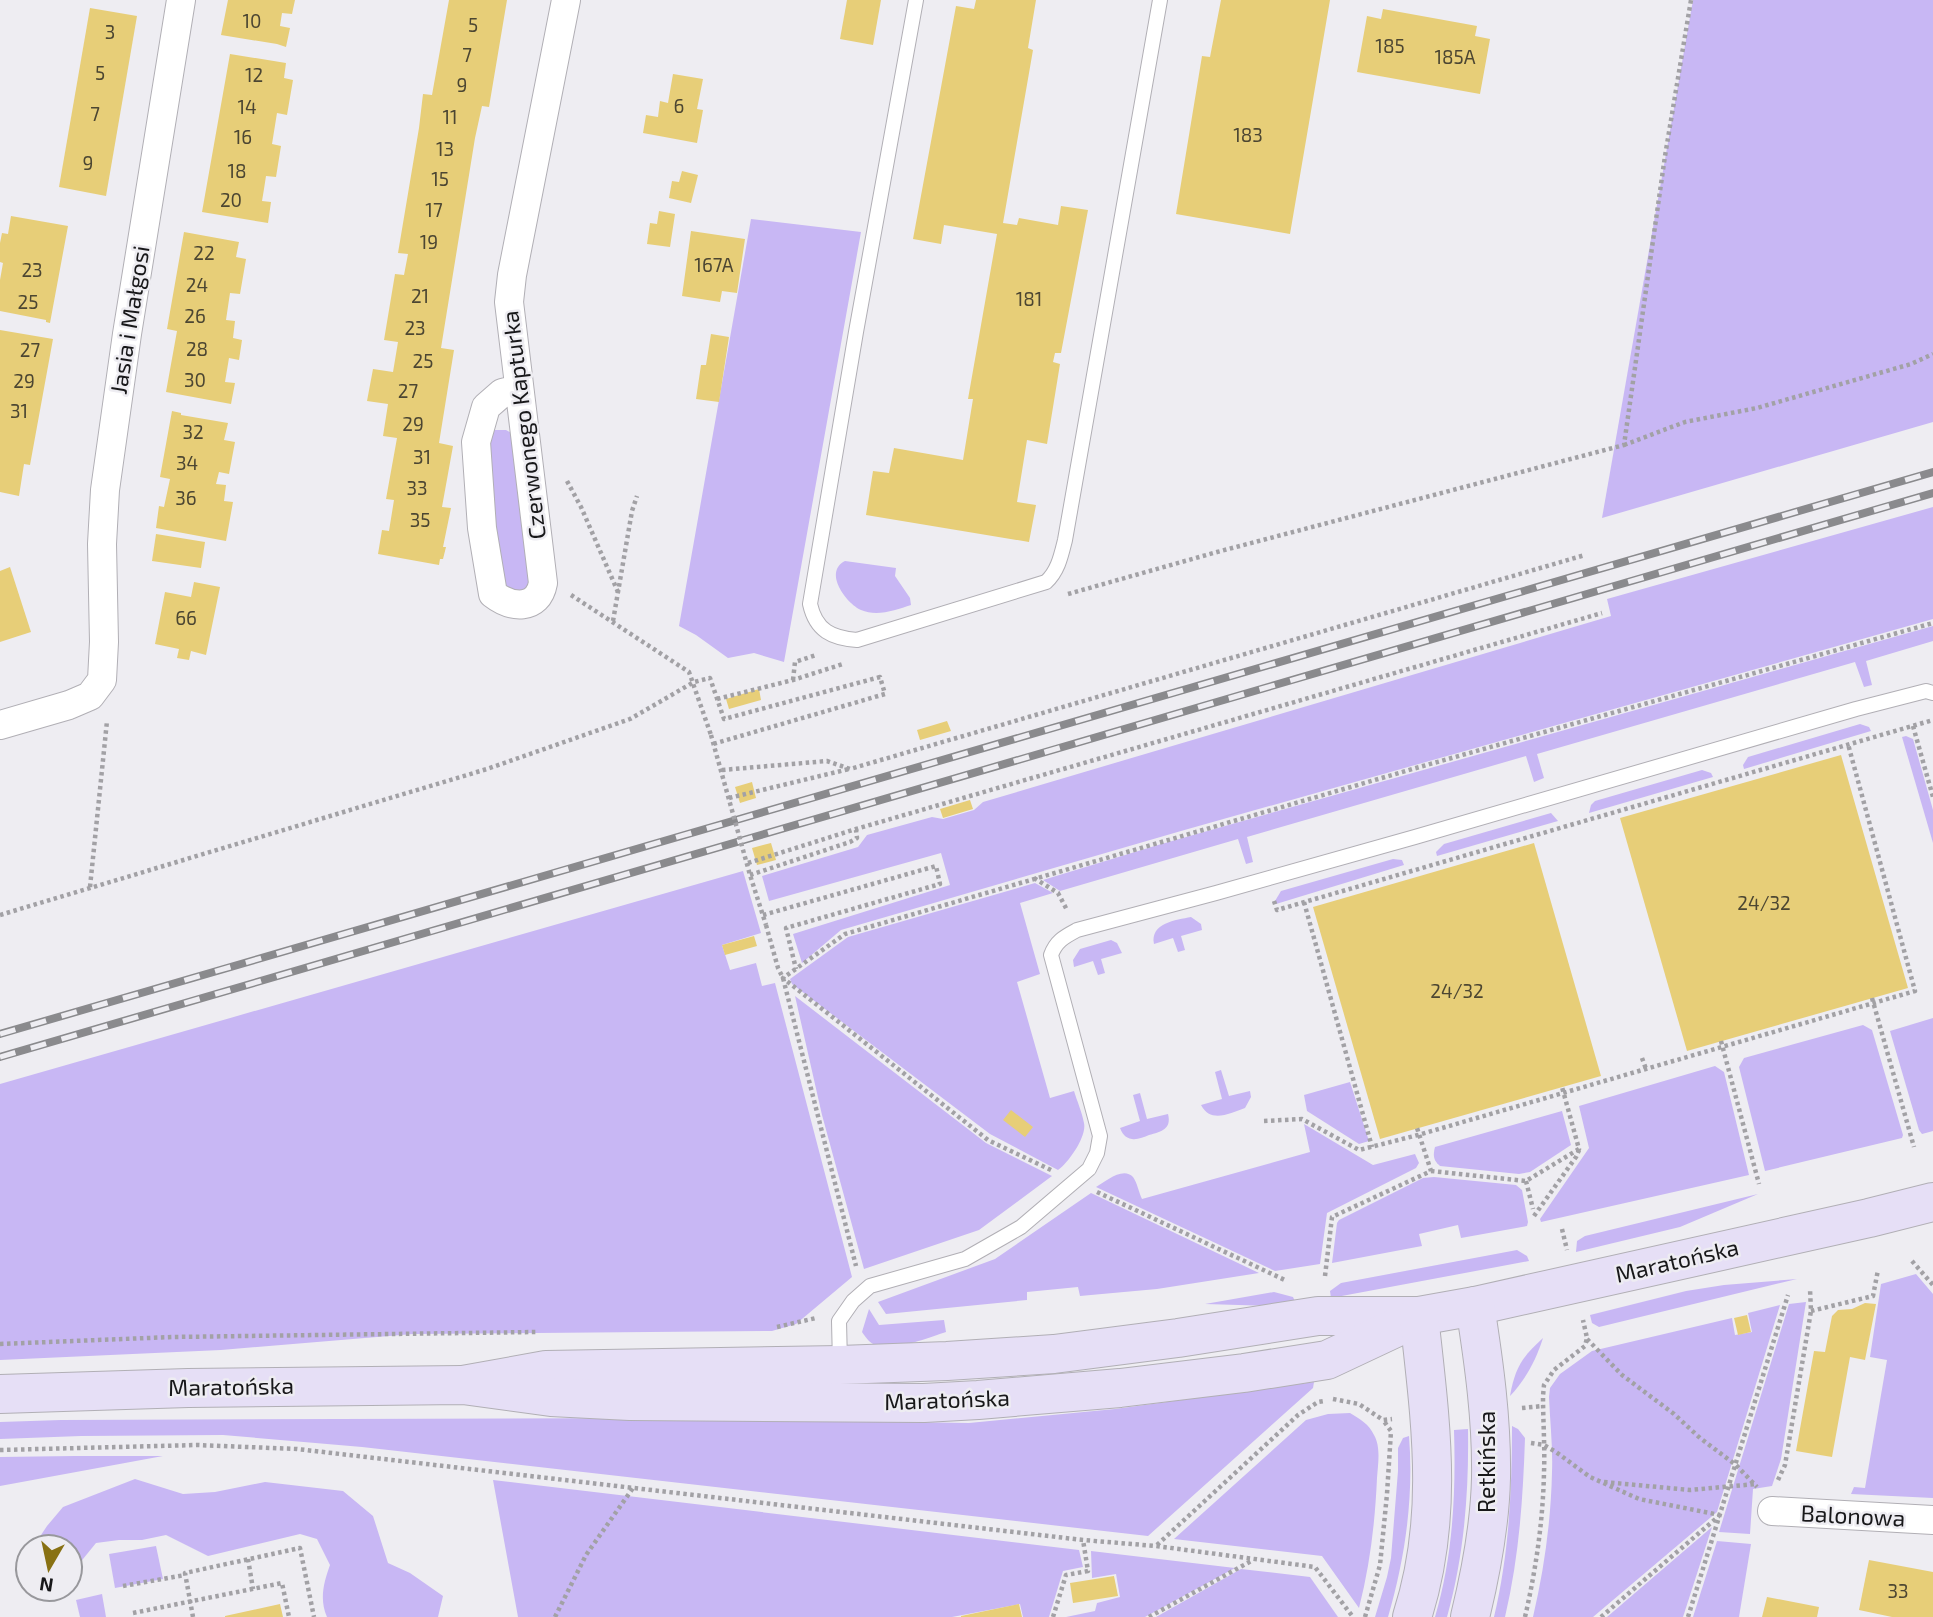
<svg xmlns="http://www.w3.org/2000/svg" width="1933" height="1617" font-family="'Exo 2',sans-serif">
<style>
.green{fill:#c8b7f4}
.building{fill:#e7ce78}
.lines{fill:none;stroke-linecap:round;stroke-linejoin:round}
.lane-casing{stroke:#b1afb5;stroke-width:16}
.street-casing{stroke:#b1afb5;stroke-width:30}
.secondary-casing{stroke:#b1afb5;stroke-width:40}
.path{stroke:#a2a1a5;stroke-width:4.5;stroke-dasharray:3.5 3.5;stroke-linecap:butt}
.lane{stroke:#fff;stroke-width:14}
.street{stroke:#fff;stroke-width:28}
.secondary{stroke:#e6dff6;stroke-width:38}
.rail-casing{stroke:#8a8a8d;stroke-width:8}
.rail{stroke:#eeedf2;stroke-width:5;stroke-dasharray:16;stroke-linecap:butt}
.path-bridge{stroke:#a2a1a5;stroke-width:4.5;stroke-dasharray:3.5 3.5;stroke-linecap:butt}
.labels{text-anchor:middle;stroke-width:5;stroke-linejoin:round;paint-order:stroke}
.number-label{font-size:19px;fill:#4c4632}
.street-label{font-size:23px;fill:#18181a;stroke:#eeedf2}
</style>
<rect width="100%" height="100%" fill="#eeedf2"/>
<g class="green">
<path d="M1693,0h240v422l-331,96z"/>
<path d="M751,219l110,13 -77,430 -30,-9 -26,5 -32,-23 -17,-9z"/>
<path d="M486,430h20l13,7 16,139c-10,15 -11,17 -29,14l-6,-13z"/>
<path d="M1933,507v112l-752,212 -340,99 -39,33 -9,-29 157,-49 -9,-32 -172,48 -7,-25 96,-29 9,-12 65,-18 11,2 31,-9 9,-8 628,-186 -4,-17z"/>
<path d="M845,561l51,7 -1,8 15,22 1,7c-15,5 -34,12 -50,5 -15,-7 -38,-38 -16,-49z"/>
<path d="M1933,626v15l-67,20 6,24 -8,2 -9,-25 -318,92 7,24 -10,4 -8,-26 -279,81 6,25 -7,2 -8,-25 -178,52 -17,-11 115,-35z"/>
<path d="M1860,724l9,3 2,4 -127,38 -1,-4 5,-8z"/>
<path d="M1906,736l7,3 20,71v33l-31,-106z"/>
<path d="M1702,770l9,3 2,4 -124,36 2,-8 4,-4z"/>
<path d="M1551,813l7,8 -121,35 -1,-4 8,-8z"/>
<path d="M1393,859l9,1 2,5 -128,39 -1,-3 6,-10z"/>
<path d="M743,871l18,62 -39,12 8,25 26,-7 6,23 13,-3 77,294 -56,47 -24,7 -359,3 -192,16 -221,10v-276z"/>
<path d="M1035,883l18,10 -33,10 20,71 -23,8 33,116 24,-7c3,10 8,21 10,32 3,13 -15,39 -26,47l-68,-36 -198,-150 -2,-5 58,-42z"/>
<path d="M1191,917l10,7 1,6 -21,6 4,14 -7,2 -5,-14 -19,6c-4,-21 22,-24 37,-27z"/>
<path d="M1111,940l6,3 5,10 -21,6 4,14 -7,2 -5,-14 -19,6 -1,-7 7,-11z"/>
<path d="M795,996l191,147 66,33 -73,54 -115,39 -42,-154z"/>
<path d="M1933,1018v113l-11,3 -3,-4 -29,-99z"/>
<path d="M1863,1025l9,5 31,105 -1,3 -137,33 -26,-104 5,-9z"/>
<path d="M1715,1066l9,6 25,103 -208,47 -1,-3 49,-71 -10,-42z"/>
<path d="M1221,1070l8,26 21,-5 1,6 -6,11c-15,5 -34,16 -44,-3l21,-6 -7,-27z"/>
<path d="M1350,1082l19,59 -10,3 -52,-33 -3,-16z"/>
<path d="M1140,1093l7,26 21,-5c4,15 -7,18 -19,21 -5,2 -12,5 -17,4 -7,-1 -10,-6 -12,-11l20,-7 -7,-26z"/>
<path d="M1562,1111l9,34 -41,27 -11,2 -79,-8c-7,-6 -7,-11 -5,-19z"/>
<path d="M1304,1124l69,41 42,-11 4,9 -3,5 -89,45 -7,51 -45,7 -179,-84c9,-5 27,-21 37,-10 4,5 6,16 9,22l168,-47z"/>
<path d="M1434,1177l82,8 6,5 6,32 -1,4 -66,12 -3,-13 -39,9 3,12 -90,17 5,-40 2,-3 84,-42z"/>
<path d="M1091,1193l168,80 -102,16 -77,7 -2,-9 -51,5v8l-141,14 -8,-12 117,-43z"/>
<path d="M1758,1194l-78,33 -104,25 1,-11 8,-5z"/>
<path d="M1517,1250l10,6 2,5 -198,37 -1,-7 11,-8z"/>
<path d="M1916,1274l17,20v204l-82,-4 3,-7 11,1 22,-128 -17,-3 11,-73z"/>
<path d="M1797,1279l-198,48 -7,-4 -2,-8 96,-24 38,-6z"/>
<path d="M1274,1292l19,5 3,7 -20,2 -71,-2z"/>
<path d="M1806,1302l-25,157 -9,27 -19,3 -3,45 -31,-2 70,-228z"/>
<path d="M1780,1305l-63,207 -124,105h-60c11,-47 18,-96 19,-145 1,-25 -2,-50 -3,-75l1,-9 10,-14 32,-23 140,-33 3,17 17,-3 -4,-19z"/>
<path d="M869,1309l10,16 65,-5 2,12c-18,6 -49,18 -67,14 -8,-1 -13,-8 -17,-14z"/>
<path d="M1543,1338c-7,22 -17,41 -33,58 5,-28 12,-39 33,-58z"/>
<path d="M1314,1382l-1,6 -165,148 -786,-89 -139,-12 -142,1 -81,3v-17l61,-2 600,-2 308,5 146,-14z"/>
<path d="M1350,1413c10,6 19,11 24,22 7,12 4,29 3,43 -2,45 -7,87 -18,130l-37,-52 -148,-17 132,-119 22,-6z"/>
<path d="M1512,1426l6,3 7,9c-2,61 -6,120 -20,179h-11c15,-63 18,-126 18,-191z"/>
<path d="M1468,1429c1,64 -4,127 -21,188h-12c18,-61 21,-124 19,-187z"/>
<path d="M1409,1436c5,61 -4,123 -21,181h-13l12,-40 4,-19 7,-87v-23l5,-10z"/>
<path d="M74,1456h89l-163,30v-29z"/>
<path d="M135,1479l48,15 32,-2 50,-10 78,9 30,25 15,47 22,10 33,23 -5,21h-111c-8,-18 -3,-35 3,-52l-13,-26 -17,-5 -92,22 -42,-21 -24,5h-23l-23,3 -26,32v-28h-37l14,-21 16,-19z"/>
<path d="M493,1480l586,70 4,17 -20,4 -14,46h-26l-3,-13 -68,13h-434z"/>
<path d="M1712,1527l-29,90h-76z"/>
<path d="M1717,1541l34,3 -12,73h-46z"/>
<path d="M156,1546l7,33 -48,9 -6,-34z"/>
<path d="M1091,1551l144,17 -90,49h-79l29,-6 2,-8 23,-6 -4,-23 -24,4z"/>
<path d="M1241,1569l69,8 28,40h-182z"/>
<path d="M102,1594l4,23h-26l-4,-17z"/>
</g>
<g class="building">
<path d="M228,0h67l-3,14 -10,-1 -2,13 10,2 -4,19 -9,-3 -56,-9z"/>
<path d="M449,0h58l-18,107 -7,-1 -7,32 -34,210 13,2 -15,93 14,3 -11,61 9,1 -8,39h3l-3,12h-3l-1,6 -61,-11 4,-24 7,1 5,-31 -8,-1 11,-61 -14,-2 5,-32 -21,-3 6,-32 20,3 5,-30 -14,-2 11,-66 9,1 4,-21 -10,-1 21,-125 4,-34 9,1z"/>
<path d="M847,0h34l-8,45 -33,-6z"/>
<path d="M976,0h60l-8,48 5,2 -30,173 14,2 2,-7 39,7 3,-19 27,4 -27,143h-6l-2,9 7,2 -13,80 -20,-4 -10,62 19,3 -7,37 -163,-27 7,-44 16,2 5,-25 69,12 10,-61h-5l29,-165 -53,-9 -3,19 -28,-5 43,-233 18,3z"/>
<path d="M1221,0h109l-40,234 -114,-20 26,-158 8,1z"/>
<path d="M90,8l47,8 -31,180 -47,-9z"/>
<path d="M1383,9l94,17 -2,10 15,3 -10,55 -123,-22 10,-56 14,3z"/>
<path d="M230,54l56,9 -2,15 9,2 -6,35 -10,-2 -5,31 9,2 -5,31 -10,-1 -2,13 -2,12 9,1 -3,21 -66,-11z"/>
<path d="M673,74l30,5 -6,30 6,1 -6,33 -54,-10 3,-18 12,2 2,-16 8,2z"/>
<path d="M682,171l16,4 -7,28 -22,-5 3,-17 7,1z"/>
<path d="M659,211l16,3 -5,33 -23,-3 3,-21 7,1z"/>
<path d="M11,216l57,10 -18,97 -4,-1v-2l-46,-9v-31l3,-17 -3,-1v-19l2,-10 6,1z"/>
<path d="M691,231l54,8 -8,54 -15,-2 -2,11 -38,-6z"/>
<path d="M184,232l55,10 -3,15 10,2 -6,35 -10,-1 -4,27 9,1 -2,17 9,2 -3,20 -10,-2 -4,24 10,1 -4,21 -65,-12 11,-61 -10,-2z"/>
<path d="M0,330l53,9 -23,126 -6,-1 -5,32 -19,-4z"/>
<path d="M711,334l18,3 -10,65 -23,-3 5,-34h5z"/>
<path d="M172,411l9,2v2l47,8 -4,17 11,2 -6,32 -10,-2 -3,12 10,1 -2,16 9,1 -7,39 -70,-13 3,-22 5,1 6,-28 -10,-2z"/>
<path d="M156,534l49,8 -4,26 -49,-7z"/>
<path d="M10,567l21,65 -31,10v-71z"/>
<path d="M194,582l26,5 -14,68 -15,-4 -2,9 -12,-2 2,-9 -24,-5 10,-52 26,5z"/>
<path d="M759,689l2,11 -32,9 -3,-10z"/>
<path d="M947,721l4,10 -31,9 -3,-10z"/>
<path d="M1841,755l67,233 -221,63 -67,-233z"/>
<path d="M752,782l4,16 -16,5 -5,-16z"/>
<path d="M970,800l3,9 -30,9 -3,-9z"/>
<path d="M771,843l5,17 -19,5 -5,-17z"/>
<path d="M1534,843l67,233 -221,63 -67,-232z"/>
<path d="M754,936l3,10 -32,9 -3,-10z"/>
<path d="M1011,1110l22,17 -8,10 -22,-17z"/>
<path d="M1865,1303l11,1 -11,56 -15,-3 -18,100 -36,-6 18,-100 11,1 7,-36 6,-6 14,-1z"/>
<path d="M1747,1315l4,17 -13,3 -4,-17z"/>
<path d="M1869,1560l64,12v45h-41l-33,-7z"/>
<path d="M1114,1576l4,20 -45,7 -3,-20z"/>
<path d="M1767,1597l52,10 -2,10h-55z"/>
<path d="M280,1604l3,13h-58v-1z"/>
<path d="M1019,1604l3,13h-61v-1z"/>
</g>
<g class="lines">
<defs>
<g id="lane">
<path d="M916,0l-60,332 -46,272c6,27 22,34 47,36l189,-58c12,-11 15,-26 19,-42l95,-540"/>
<path d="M840,1363l-1,-42 14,-20 17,-15 95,-27 56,-32 68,-58 8,-16 3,-17 -49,-181c5,-14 13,-18 26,-25l139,-37 199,-56 441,-128 70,-18 7,2"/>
</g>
<g id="street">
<path d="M518,389l-16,4 -16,14 -10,35 6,86 11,66c18,14 45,17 50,-11l-34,-281 3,-27 54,-275"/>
<path d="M0,725l69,-20 21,-9 12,-16 2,-38 -2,-98 3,-54 22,-156 54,-334"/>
<path d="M1772,1511l161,9"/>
</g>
<g id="secondary">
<path d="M463,1385l83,-15 294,-5 107,-4 107,-7 124,-16 140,-22h101l56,-10 394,-88 64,-16"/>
<path d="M0,1394l188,-6 275,-3 88,12 79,4 294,2 54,-3 142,-12 124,-15 83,-13 83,-39"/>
<path d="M1412,1617c33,-102 18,-198 7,-301"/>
<path d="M1470,1617c11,-45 20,-92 21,-139 1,-57 -7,-115 -16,-172"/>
</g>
</defs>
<use href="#lane" class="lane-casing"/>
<use href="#street" class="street-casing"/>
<use href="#secondary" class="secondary-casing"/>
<g class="path">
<path d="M1624,445l61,-23 72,-14 154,-44 22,-10"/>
<path d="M567,481l14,26 37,85"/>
<path d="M1068,594l149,-42 407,-107 41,-289 26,-156"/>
<path d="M571,595l118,77 22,63"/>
<path d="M613,621l19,-110 5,-15"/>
<path d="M793,680l2,-18 21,-7"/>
<path d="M717,699l76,-19 50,-16"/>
<path d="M1913,726l20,71"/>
<path d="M722,770l105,-9 23,8 735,-214"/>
<path d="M729,798l120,-29"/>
<path d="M748,863l108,-34 746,-216"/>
<path d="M750,875l100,-33 7,-4 -1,-8"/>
<path d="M1034,878l24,15 9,17"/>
<path d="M90,887l17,-166"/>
<path d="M1274,901l3,9 656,-190"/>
<path d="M1304,902l68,245"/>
<path d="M0,915l487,-146 143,-50 64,-37 16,-4 14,41 156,-42 5,17 -172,50"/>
<path d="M763,915l173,-49 4,18 -154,44 10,41"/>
<path d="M766,925l12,43 5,10 73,288"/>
<path d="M1872,998l42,149"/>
<path d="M1721,1041l38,143"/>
<path d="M1642,1058l4,11"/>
<path d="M1264,1121l38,-2 57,31 59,-15 497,-144 -67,-247"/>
<path d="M1051,1170l-63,-30 -205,-162 62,-44 578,-168 510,-143"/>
<path d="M1431,1171l95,10 53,-32 -17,-62"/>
<path d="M1526,1181l7,28"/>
<path d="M1097,1192l190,89"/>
<path d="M1534,1216l42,-59 3,-7"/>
<path d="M1562,1229l5,21"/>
<path d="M1912,1261l21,24"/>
<path d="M1325,1276l7,-59 99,-46 -14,-43"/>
<path d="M1811,1311l62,-15 5,-26"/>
<path d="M777,1327l39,-9"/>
<path d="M1587,1339l35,36 52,39 26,24 36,27 21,22"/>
<path d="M0,1344l172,-7 365,-5"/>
<path d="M1333,1399l26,5 24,16 9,-1"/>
<path d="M1522,1408l21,-2"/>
<path d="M1531,1443l13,2 12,7 34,25 49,22 81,16"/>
<path d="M0,1450l197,-5 100,4 786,91 73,6 159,21 38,50"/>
<path d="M1778,1480l7,-15 26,-154 -1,-22"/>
<path d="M1604,1482l86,8 66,-6"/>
<path d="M1157,1545l141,-130 20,-13 6,-1"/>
<path d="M248,1559l5,30"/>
<path d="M123,1586l62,-11"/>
<path d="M133,1613l149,-30 7,34"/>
<path d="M193,1617l-8,-44 115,-25 14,69"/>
<path d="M555,1617l31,-62 47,-67"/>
<path d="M1053,1617l13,-42 22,-4 -5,-31"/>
<path d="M1149,1617l104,-57"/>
<path d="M1365,1617l15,-52 7,-71 4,-63 -8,-11"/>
<path d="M1525,1617c11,-48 18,-96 19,-145 1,-25 -1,-51 -1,-76l1,-11 10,-15 31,-24 2,-8 -4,-18"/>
<path d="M1601,1617l118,-101"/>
<path d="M1688,1617l100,-322"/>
</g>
<use href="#lane" class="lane"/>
<use href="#street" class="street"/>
<use href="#secondary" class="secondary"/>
<defs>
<g id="rail">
<path d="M0,1034l1933,-562"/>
<path d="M0,1057l1933,-564"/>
</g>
</defs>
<use href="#rail" class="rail-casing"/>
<use href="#rail" class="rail"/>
<path class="path-bridge" d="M711,735l39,140 16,50"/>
</g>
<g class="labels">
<g class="number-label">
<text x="252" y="28">10</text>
<text x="473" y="32">5</text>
<text x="110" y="39">3</text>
<text x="1390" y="53">185</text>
<text x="467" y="62">7</text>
<text x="1455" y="64">185A</text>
<text x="100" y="80">5</text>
<text x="254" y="82">12</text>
<text x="462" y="92">9</text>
<text x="679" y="113">6</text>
<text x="247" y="114">14</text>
<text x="95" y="121">7</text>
<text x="450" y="124">11</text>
<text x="1248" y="142">183</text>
<text x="243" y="144">16</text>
<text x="445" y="156">13</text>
<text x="88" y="170">9</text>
<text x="237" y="178">18</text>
<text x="440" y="186">15</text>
<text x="231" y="207">20</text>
<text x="434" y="217">17</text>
<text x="429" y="249">19</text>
<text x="204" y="260">22</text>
<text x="714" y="272">167A</text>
<text x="32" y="277">23</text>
<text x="197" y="292">24</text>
<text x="420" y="303">21</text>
<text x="1029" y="306">181</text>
<text x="28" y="309">25</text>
<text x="195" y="323">26</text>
<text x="415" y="335">23</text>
<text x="197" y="356">28</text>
<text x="30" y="357">27</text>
<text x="423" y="368">25</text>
<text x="195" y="387">30</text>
<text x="24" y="388">29</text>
<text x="408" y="398">27</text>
<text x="19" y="418">31</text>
<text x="413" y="431">29</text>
<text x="193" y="439">32</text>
<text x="422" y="464">31</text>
<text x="187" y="470">34</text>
<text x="417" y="495">33</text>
<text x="186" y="505">36</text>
<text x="420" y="527">35</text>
<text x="186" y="625">66</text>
<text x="1764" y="910">24/32</text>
<text x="1457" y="998">24/32</text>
<text x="1898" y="1598">33</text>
</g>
<g class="street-label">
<text transform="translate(130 320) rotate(-81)" y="8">Jasia i Małgosi</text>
<text transform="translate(524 425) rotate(-97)" y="8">Czerwonego Kapturka</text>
<text transform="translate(1677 1261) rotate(-13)" y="8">Maratońska</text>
<text transform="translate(231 1387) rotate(-1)" y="8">Maratońska</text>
<text transform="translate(947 1400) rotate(-2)" y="8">Maratońska</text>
<text transform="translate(1487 1462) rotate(-90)" y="8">Retkińska</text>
<text transform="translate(1853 1516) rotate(3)" y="8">Balonowa</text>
</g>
</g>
<g transform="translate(49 1568) rotate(189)"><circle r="33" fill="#eeedf2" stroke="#98989c" stroke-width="2"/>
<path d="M0-5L12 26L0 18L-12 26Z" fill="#887113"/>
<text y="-10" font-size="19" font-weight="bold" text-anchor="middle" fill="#18181a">N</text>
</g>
</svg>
